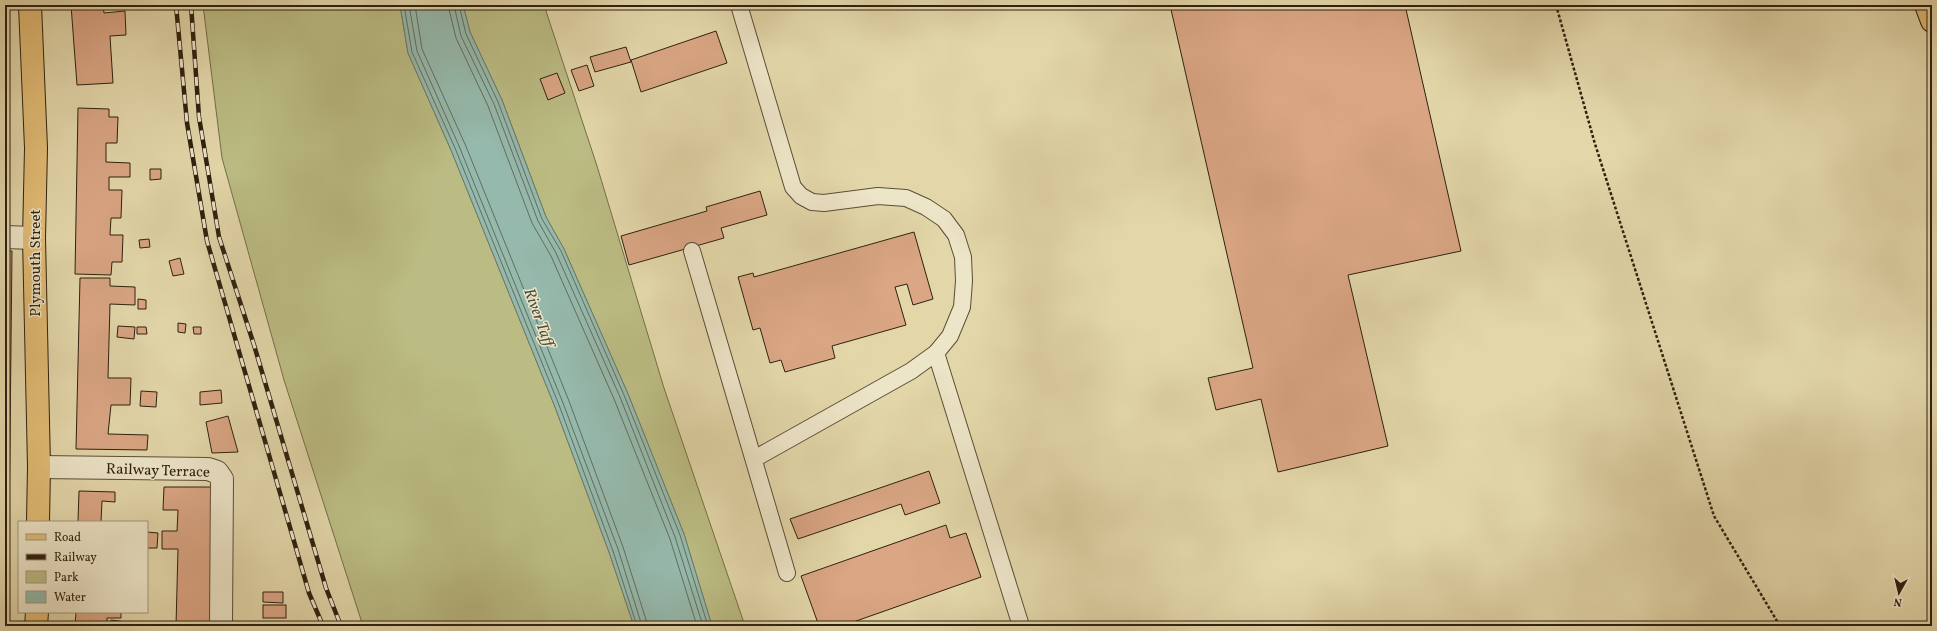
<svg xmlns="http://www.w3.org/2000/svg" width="1937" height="631" font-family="Vollkorn,serif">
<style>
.green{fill:#bbbc83;stroke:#746e4a}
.water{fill:#95b9ac;stroke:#6c7c6e}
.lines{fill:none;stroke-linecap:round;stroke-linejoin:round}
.shore{stroke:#626d5e;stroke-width:1}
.building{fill:#daa684;stroke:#2e2110}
.lane-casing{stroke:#5b4e36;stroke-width:18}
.street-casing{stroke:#5b4e36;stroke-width:24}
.primary-casing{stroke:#2e2110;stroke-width:24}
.highway-casing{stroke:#2e2110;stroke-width:24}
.path{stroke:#2e2110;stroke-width:2.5;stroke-dasharray:3 2;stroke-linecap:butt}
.lane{stroke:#ede5c8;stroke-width:16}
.street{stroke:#ede5c8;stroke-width:22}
.primary{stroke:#e2bc75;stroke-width:22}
.highway{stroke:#e2bc75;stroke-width:22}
.rail-casing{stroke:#2e2110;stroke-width:4.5}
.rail{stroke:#ede5c8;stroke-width:3;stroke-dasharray:9;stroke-linecap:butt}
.labels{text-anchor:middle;stroke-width:3;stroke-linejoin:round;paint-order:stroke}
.street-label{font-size:15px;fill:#2e2110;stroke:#ede5c8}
.water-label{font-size:16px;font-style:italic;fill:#4d4f3f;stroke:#ede5c8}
</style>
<rect width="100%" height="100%" fill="#e3d7aa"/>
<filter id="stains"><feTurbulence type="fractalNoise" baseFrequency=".005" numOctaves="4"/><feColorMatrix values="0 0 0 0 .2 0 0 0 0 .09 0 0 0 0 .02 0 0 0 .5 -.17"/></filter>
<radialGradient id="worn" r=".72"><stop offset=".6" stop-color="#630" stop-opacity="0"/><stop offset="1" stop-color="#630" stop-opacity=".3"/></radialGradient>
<g class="green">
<path d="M203,5h197l8,48 43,97 104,257 54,145 25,74h-271l-79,-246 -62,-222z"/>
<path d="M463,5h81l53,161 67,222 81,238h-33l-28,-92 -56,-140 -64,-145 -18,-32 -44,-117 -32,-68z"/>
</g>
<path class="water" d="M400,5h63l7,27 32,68 44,117 18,32 64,145 56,140 28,92h-78l-25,-74 -54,-145 -104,-257 -43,-97z"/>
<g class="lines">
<g class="shore">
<path d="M404,5l8,47 43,96 104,257 54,146 24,75"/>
<path d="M409,5l8,46 42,95 104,257 55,146 24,77"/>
<path d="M415,5l7,44 43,95 104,257 54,146 25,79"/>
<path d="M448,5l8,33 32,68 44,117 19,33 63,143 56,140 27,87"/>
<path d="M454,5l7,31 33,68 44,117 18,32 64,144 55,140 28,89"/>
<path d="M459,5l7,29 32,68 44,117 19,32 63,144 56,140 28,91"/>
</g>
</g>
<g class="building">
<path d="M71,5h32l1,8 21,-2 1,24 -16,1 3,47 -36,2z"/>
<path d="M1170,5h235l56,246 -113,24 40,171 -110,26 -17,-73 -45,11 -8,-32 45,-10z"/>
<path d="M5,15l4,200h-4z"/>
<path d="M716,31l11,32 -86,29 -10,-32z"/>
<path d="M626,47l5,15 -36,10 -5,-15z"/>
<path d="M587,65l7,21 -15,5 -8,-21z"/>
<path d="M557,73l8,20 -17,7 -8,-21z"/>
<path d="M78,108l31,1v8h9l-1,26h-11v19l24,1v14h-21v13h13l-1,28h-10l-1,17h13l-1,27h-10l-1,13 -36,-1z"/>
<path d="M150,169h11v10l-11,1z"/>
<path d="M760,191l7,24 -46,13 3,10 -95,27 -8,-29 86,-25 -1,-4z"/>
<path d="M914,232l19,67 -20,6 -6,-21 -12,3 11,38 -74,21 3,12 -50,14 -4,-12 -11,3 -10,-35 -7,2 -15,-53 15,-4 1,4z"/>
<path d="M149,239l1,8 -10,1 -1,-8z"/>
<path d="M5,251h7l-4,375h-3z"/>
<path d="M180,258l4,16 -11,2 -4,-15z"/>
<path d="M80,278h30v8l25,1v18l-25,-1 -2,74h23l-1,27h-19l-3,29 40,1 -1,15 -71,-1z"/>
<path d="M138,299l8,1v9h-8z"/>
<path d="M178,323l8,1 -1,9 -7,-1z"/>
<path d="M118,326l17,1 -1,12 -17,-2z"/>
<path d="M137,327h9l1,7h-10z"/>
<path d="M193,327h8v7h-7z"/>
<path d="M221,390l1,13 -22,2v-13z"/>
<path d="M141,391l16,1 -1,15 -16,-1z"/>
<path d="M228,416l10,36 -26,1 -6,-31z"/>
<path d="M929,471l11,32 -35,12 -4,-11 -103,35 -8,-20z"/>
<path d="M164,487h48l-2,139h-34l2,-77h-16v-18h15l1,-21h-15z"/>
<path d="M79,491l36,1v10l-13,-1 -1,21h-23z"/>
<path d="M946,525l4,13 16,-5 15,44 -139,49h-23l-18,-50z"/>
<path d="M147,532l11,1 -1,15h-10z"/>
<path d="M263,592h20v11l-20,-1z"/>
<rect x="263" y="605" width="23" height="13"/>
<path d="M76,612h45v6h-14v8h-32z"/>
<path d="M111,620l16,2v4h-17z"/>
<rect x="263" y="622" width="25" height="4"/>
</g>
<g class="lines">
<defs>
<g id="lane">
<path d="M739,5l54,182 8,9 11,6 12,1 54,-7 28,2 20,9 18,12 12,16 7,22 1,24 -2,26 -12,29 -14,17 -25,18 -157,88"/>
<path d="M692,251l95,322"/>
<path d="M936,353l85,273"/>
</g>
<g id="street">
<path d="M5,237l29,1"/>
<path d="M39,467l169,2 9,3 5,7 -1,147"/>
</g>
<g id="primary">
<path d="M30,5l6,143 -2,90 5,229 -1,55"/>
<path d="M36,626l1,-14"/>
</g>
<path id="highway" d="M1926,5l6,16"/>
</defs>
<use href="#lane" class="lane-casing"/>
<use href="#street" class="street-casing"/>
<use href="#primary" class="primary-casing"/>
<use href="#highway" class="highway-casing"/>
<path class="path" d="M1556,5l39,139 119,372 66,110"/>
<use href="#lane" class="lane"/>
<use href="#street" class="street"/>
<use href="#primary" class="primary"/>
<use href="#highway" class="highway"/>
<defs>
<g id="rail">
<path d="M176,5l11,118 20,118 102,352 14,33"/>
<path d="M191,5l8,112 20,120 35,108 72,243 15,38"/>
</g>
</defs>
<use href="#rail" class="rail-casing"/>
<use href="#rail" class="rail"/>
</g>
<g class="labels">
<g class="street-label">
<text transform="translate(35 263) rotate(-90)" y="5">Plymouth Street</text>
<text transform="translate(158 470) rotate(2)" y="5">Railway Terrace</text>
</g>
<g class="water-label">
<text transform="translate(540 317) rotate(70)" y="6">River Taff</text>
</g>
</g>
<rect width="1937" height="631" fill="none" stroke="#e3d7aa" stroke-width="20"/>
<rect x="6" y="6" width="1925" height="619" fill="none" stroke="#2e2110" stroke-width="2"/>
<rect x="10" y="10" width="1917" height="611" fill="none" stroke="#2e2110"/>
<rect x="18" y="521" width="130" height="92" fill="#ede5c8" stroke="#a1977e"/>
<rect x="26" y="534" width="20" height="6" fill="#e2bc75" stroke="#a1977e"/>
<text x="54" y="541" font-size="12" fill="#2e2110">Road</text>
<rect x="26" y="554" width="20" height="6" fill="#2e2110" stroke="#a1977e"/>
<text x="54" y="561" font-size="12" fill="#2e2110">Railway</text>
<rect x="26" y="571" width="20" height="12" fill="#bbbc83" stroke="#a1977e"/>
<text x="54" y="581" font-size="12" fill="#2e2110">Park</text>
<rect x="26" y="591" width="20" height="12" fill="#95b9ac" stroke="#a1977e"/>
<text x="54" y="601" font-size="12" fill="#2e2110">Water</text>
<g transform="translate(1899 593) rotate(188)" stroke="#ede5c8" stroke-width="3" paint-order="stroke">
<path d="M0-3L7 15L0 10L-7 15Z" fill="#2e2110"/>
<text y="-6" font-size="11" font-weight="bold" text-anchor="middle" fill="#2e2110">N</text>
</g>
<rect width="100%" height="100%" filter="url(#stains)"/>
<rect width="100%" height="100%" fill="url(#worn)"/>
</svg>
